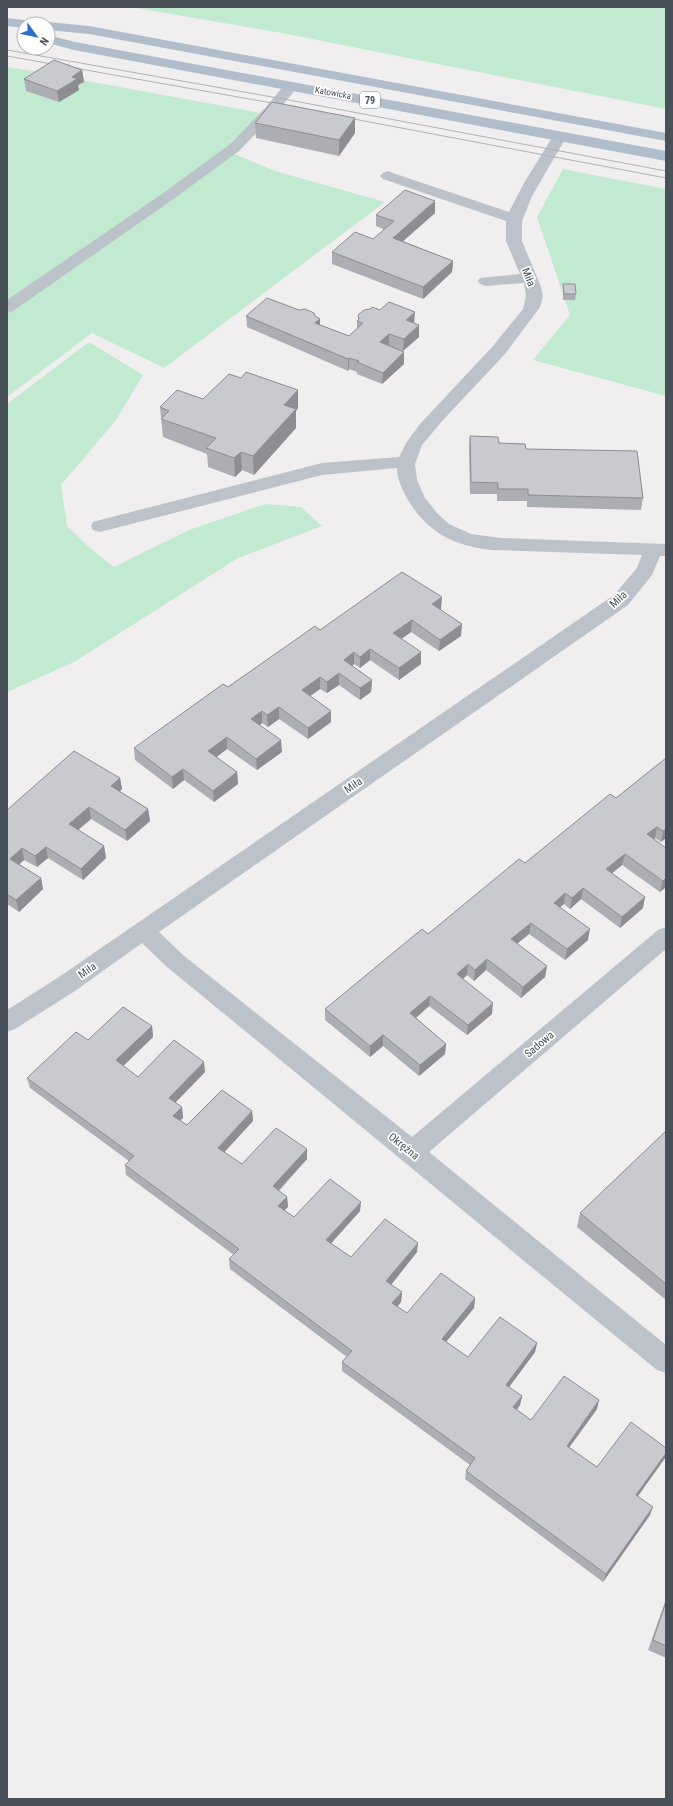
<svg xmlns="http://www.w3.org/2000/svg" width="673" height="1806" font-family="'Roboto Condensed',sans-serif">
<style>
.green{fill:#c1ead1}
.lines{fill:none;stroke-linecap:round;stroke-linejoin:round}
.minor{fill:#bbc2ca;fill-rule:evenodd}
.major{fill:#b0bdca;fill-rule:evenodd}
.tram{stroke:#b1b3b8;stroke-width:1}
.wall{fill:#adaeb3}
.shaded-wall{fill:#8d8d92}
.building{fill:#c9cad0;stroke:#8d8d92}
.labels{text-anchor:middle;stroke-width:3.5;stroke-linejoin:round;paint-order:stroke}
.far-street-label{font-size:9px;fill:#48515a;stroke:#fff}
.shield{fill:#fff;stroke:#7f858c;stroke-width:1}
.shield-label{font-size:10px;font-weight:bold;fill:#48515a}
.street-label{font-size:11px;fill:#48515a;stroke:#fff}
</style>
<rect width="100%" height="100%" fill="#f0eeee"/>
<g class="green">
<path d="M130,7h536v102l-384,-76z"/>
<path d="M7,67l31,5 223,41 -31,30 4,11 41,17 110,31 -221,166 -72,-35 -85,64z"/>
<path d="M563,169l103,20v207l-133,-36 37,-45 -33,-98z"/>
<path d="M89,342l54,33 -27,45 -55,65 6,41 25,24 22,17 75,-37 76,-26 36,3 21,19 -84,32 -164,104 -67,30v-288z"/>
</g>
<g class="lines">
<g class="minor">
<path d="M291,82l5,1 2,3 -2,3 -20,24 -37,38 -67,49 -159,111 -6,2v-13l155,-106 67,-49 37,-38 20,-24z"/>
<path d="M560,132l5,1 2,3 -35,60 -10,25v20l19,46 2,9 -3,11 -35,47 -61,65 -22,26 -7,19 2,16 8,18 12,15 12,11 22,10 30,4 165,6v12h-6l-8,19 -24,30 -469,327 24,23 229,182 246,-207 8,-3v22l-237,203 237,193v28l-9,-3c-164,-134 -326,-269 -490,-403l-25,-24 -67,48 -60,38 -8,3v-22l52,-33 555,-382 23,-27 5,-13 -150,-5c-38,-4 -64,-17 -84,-50 -5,-9 -11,-20 -11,-32l-75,7 -222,57 -7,-2 -2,-4 2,-4 7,-2 222,-57 77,-6 7,-14 14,-19 73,-78 30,-37 3,-13 -2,-13 -38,3 -6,-2 -2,-3 2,-3 40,-4 -14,-33v-20l-123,-42 -3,-3 3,-3 5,-2 5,2 116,39 15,-29 29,-47 2,-3z"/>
</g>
<g class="major">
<path d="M7,18l25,3 2,3h-10v4l-17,-2z"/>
<path d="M48,22l41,4 577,107v8l-577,-107 -41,-4v-6h-6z"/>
<path d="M48,35l27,7 591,109v10l-592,-111 -26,-7z"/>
</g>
<g class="tram">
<path d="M7,50l282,50 377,71"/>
<path d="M7,56l276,49"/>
<path d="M343,117l323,61"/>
</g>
</g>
<g class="wall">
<path d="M82,70l2,12 -6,3 1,5 -20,12 -33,-11 -2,-12z"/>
<path d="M355,118v15l-16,23 -83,-18 -1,-15z"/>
<path d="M435,213l-32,28 50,20 -1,11 -29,27 -91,-35v-12l41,-13 12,-9 -9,-4v-11z"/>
<path d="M563,284l13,10 -1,6h-12z"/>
<path d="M358,315l56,9 5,1v12l-16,14 1,1v12l-22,20 -25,-10v-2l-8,-3 -1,2 -101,-44 -1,-11h69l5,9 29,11 8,-7v-8l1,-1z"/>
<path d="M241,378l57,12v18l-2,3v17l-42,47 -12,-5 -7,7 -27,-10 -1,-13 -44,-17 -3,-30 43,-8z"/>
<path d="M470,436l56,13 117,49 -2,12 -114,-3v-6h-30v-7h-27l-1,-46z"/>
<path d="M441,609l-1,1 21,26 -22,15 -28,-19 -10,7 20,25 -22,16 -29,-20 -10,8 -6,-4 -2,2 20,14 -1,12 -11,8 -21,-15 -12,8 -7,-4 -10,7 21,15v11l-23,17 -29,-20 -11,8 -6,-4 -2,2 22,27 -25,18 -30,-21 -11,8 21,15 1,12 -24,18 -30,-22 -11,9 -38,-29 -1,-12 94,-61 92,-57z"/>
<path d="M666,758v80l-5,4 -6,-4 -1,1 12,9v39l-6,5 -38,-27 -10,8 31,35 -23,20 -39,-29 -11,10 -6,-5 -4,3 28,33 -23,20 -36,-26 -12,10 30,22 -2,11 -24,21 -35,-28 -12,11 -7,-6 -4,4 29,35 -25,21 -38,-29 -13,12 30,26 -1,10 -26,22 -36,-30 -13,11 -45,-37v-11l291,-211z"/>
<path d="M120,778l2,11 -3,3 29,17 2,12 -23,20 -36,-22 -13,11 26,16 2,12 -23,22 -35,-22 -11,9 -13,-7 -5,4 22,14 2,11 -24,23 -12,-8v-94z"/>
<path d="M152,1026l1,11 -30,29 15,11 67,-5 -30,31 7,4 1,11 -3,2 7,5 65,-14 1,10 -29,31 18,12 65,-5 -28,32 8,6 1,10 -4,3 10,7 66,-6 -29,32 20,14 66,-5 -26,33 11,7 -1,10 -4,5 10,6 68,-15 -1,10 -28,34 22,15 69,-14 -2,9 -26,35 13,9 -2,9 -3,5 14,10 66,-11 -28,39 28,19 68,-9 -27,38 12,19 -47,67 -138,-103 1,-8 4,-6 -128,-94v-9l5,-5 -117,-88 -1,-10 5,-4 -108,-80 -1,-10 4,-4 -99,-73 -3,-10 61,-38z"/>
<path d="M666,1131v169l-89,-73 3,-14z"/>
<path d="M666,1599v59l-18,-8z"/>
</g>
<g class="shaded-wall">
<path d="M82,70l2,12 -6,3 1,5 -20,12 -2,-11 15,-14z"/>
<path d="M355,118v15l-16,23v-16z"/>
<path d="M435,201v12l-42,37v-12z"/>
<path d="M453,261l-1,11 -29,27v-12z"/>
<path d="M415,312l-1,12 -8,-4z"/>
<path d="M320,319v11l-5,-7z"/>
<path d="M419,325v12l-16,14 1,-12z"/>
<path d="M389,334v12l-9,-4z"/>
<path d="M404,352v12l-22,20 1,-11z"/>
<path d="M349,358v11l-1,2v-12z"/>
<path d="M298,390v18l-2,3v17l-42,47 -1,-19 31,-51z"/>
<path d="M241,452l1,18 -7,7 -1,-19z"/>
<path d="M442,597l-1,12 -10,7 1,-12z"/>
<path d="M412,620l-1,12 -18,13v-12z"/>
<path d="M462,624l-1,12 -22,15 1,-11z"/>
<path d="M370,649v11l-10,8v-11z"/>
<path d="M354,652v12l-10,8v-12z"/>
<path d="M421,652v12l-22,16v-12z"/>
<path d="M339,673v12l-12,8v-11z"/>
<path d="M320,677v12l-18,13v-12z"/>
<path d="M372,680l-1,12 -11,8v-12z"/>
<path d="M279,707v12l-11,8 -1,-12z"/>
<path d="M262,711v12l-10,8 -1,-12z"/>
<path d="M331,711v11l-23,17v-11z"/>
<path d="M227,737v12l-18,14 -1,-12z"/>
<path d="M281,740l1,12 -25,18 -1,-11z"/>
<path d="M183,769l1,11 -11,9 -1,-12z"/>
<path d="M237,772l1,12 -24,18 -1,-11z"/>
<path d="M120,778l2,11 -10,9 -1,-12z"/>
<path d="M89,807l2,12 -20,17 -2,-12z"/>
<path d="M148,809l2,12 -23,20 -2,-11z"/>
<path d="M657,827l-2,11 -10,8 2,-12z"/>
<path d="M666,829v9l-5,4 2,-11z"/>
<path d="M104,846l2,12 -23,22 -2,-11z"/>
<path d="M46,847l2,11 -11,9 -2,-11z"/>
<path d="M22,848l2,12 -11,10 -3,-11z"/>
<path d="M625,854l-3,11 -18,15 2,-11z"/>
<path d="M41,878l2,11 -24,23 -3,-12z"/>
<path d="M666,878v9l-6,5 3,-11z"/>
<path d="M583,888l-2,11 -11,10 2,-11z"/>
<path d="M565,893l-1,11 -12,10 2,-11z"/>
<path d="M645,897l-2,11 -23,20 2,-11z"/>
<path d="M531,923l-2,11 -20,16 2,-11z"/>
<path d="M590,929l-2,11 -23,20 2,-11z"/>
<path d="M487,959l-1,11 -12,11 1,-11z"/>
<path d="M468,964l-1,11 -11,10 1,-11z"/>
<path d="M547,966l-2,11 -24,21 2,-11z"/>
<path d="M430,996l-1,10 -20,18 1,-11z"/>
<path d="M493,1003l-1,11 -25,21 1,-10z"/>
<path d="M152,1026l1,11 -35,34 -2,-11z"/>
<path d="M383,1035v11l-13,11v-11z"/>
<path d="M446,1044l-1,10 -26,22 1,-11z"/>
<path d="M204,1062l1,10 -35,36 -1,-10z"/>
<path d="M182,1107l1,11 -9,8 -1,-10z"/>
<path d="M252,1111l1,10 -34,37 -1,-10z"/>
<path d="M307,1149v10l-34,37v-10z"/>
<path d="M287,1197l1,10 -9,9 -1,-10z"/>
<path d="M361,1202l-1,9 -34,38v-9z"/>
<path d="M418,1243l-1,9 -31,39v-10z"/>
<path d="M402,1292l-1,10 -9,11v-10z"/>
<path d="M475,1298l-1,10 -33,40 1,-9z"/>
<path d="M537,1343l-2,9 -31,42 2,-9z"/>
<path d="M522,1396l-2,9 -8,11 1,-9z"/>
<path d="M599,1400l-2,9 -33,45 3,-8z"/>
<path d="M666,1453l-1,5 -32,45 3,-8z"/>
<path d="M653,1507l-3,8 -47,67 3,-8z"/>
</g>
<g class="building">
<path d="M54,60l28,10 -10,7 5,2 -20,12 -33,-12z"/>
<path d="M272,102l83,16 -16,22 -84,-17z"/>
<path d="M405,190l30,11 -42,37 60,23 -30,26 -91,-35 23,-20 18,7 21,-18 -18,-6z"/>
<path d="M563,284h12l1,10h-12z"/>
<path d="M267,298l32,12 6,-1 9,4 1,3 5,3 -5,4 34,13 14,-13 -6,-2 2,-2 -1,-4 6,-5 6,-1 2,-2 8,3 9,-8 26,10 -9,8 13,5 -15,14 -15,-5 -9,8 24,10 -21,21 -26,-11 2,-1 -10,-3 -1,1 -102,-43z"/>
<path d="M246,372l52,18 -14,15 12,4 -43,47 -12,-4 -7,6 -28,-10 10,-10 -55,-19 8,-8 -9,-4 17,-17 26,9 26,-25 12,4z"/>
<path d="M470,436l28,1 1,6 26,1 1,5 111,2 6,47 -115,-3v-6h-30v-6l-27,-1z"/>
<path d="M402,572l40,25 -10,7 30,20 -22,16 -28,-20 -19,13 28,19 -22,16 -29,-19 -10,8 -6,-5 -10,8 28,20 -12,8 -21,-15 -12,9 -7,-5 -18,13 29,21 -23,17 -29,-21 -12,8 -5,-4 -11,8 30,21 -25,19 -29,-22 -19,14 29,21 -24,19 -30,-22 -11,8 -38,-29 89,-64 5,3 87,-61 5,4z"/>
<path d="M74,751l46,27 -9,8 37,23 -23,21 -36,-23 -20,17 35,22 -23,23 -35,-22 -11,9 -13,-8 -12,11 31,19 -25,22 -9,-6v-84z"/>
<path d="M666,758v71l-3,2 -6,-4 -10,7 19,14v30l-3,3 -38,-27 -19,15 39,28 -23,20 -39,-29 -11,10 -7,-5 -11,10 36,26 -23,20 -36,-26 -20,16 36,27 -24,21 -36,-28 -12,11 -7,-6 -11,10 36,29 -25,22 -38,-29 -20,17 36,31 -26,21 -37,-30 -13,11 -45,-37 97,-80 6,5 91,-75 6,4 85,-69 6,4z"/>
<path d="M123,1007l29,19 -36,34 22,17 36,-37 30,22 -35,36 13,9 -9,9 14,9 35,-35 30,21 -34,37 24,16 34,-36 31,21 -34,37 14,11 -9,9 16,11 36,-38 31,23 -35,38 25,17 34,-38 33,24 -32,38 16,11 -10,11 15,10 34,-40 34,25 -33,41 26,18 32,-40 37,26 -31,42 16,11 -9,11 18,13 33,-44 35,24 -32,46 30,21 34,-45 35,26v5l-30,42 17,12 -47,67 -140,-103 9,-13 -133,-96 10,-11 -123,-92 10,-10 -114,-84 9,-9 -107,-78 49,-46 12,8z"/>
<path d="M666,1131v153l-86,-71z"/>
<path d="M666,1602v44l-13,-6z"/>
</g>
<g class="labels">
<g class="far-street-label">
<text transform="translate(333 93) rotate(10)" y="3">Katowicka</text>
</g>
<rect class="shield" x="360" y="92" width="20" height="16" rx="3"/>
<g class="shield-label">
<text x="370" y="104">79</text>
</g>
<g class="street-label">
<text transform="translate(529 277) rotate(68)" y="4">Miła</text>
<text transform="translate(618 599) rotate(-42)" y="4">Miła</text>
<text transform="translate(353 785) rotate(-35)" y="4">Miła</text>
<text transform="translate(87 970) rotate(-35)" y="4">Miła</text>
<text transform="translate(539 1044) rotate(-40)" y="4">Sadowa</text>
<text transform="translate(404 1146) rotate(39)" y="4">Okrężna</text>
</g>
</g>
<rect width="673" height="1806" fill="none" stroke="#48515a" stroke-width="16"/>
<g transform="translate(36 36) rotate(123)"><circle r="19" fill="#ffffff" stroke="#b6b9bd"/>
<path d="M0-3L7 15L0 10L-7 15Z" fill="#2b6fce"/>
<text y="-6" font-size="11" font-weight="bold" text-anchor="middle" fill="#48515a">N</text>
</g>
</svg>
